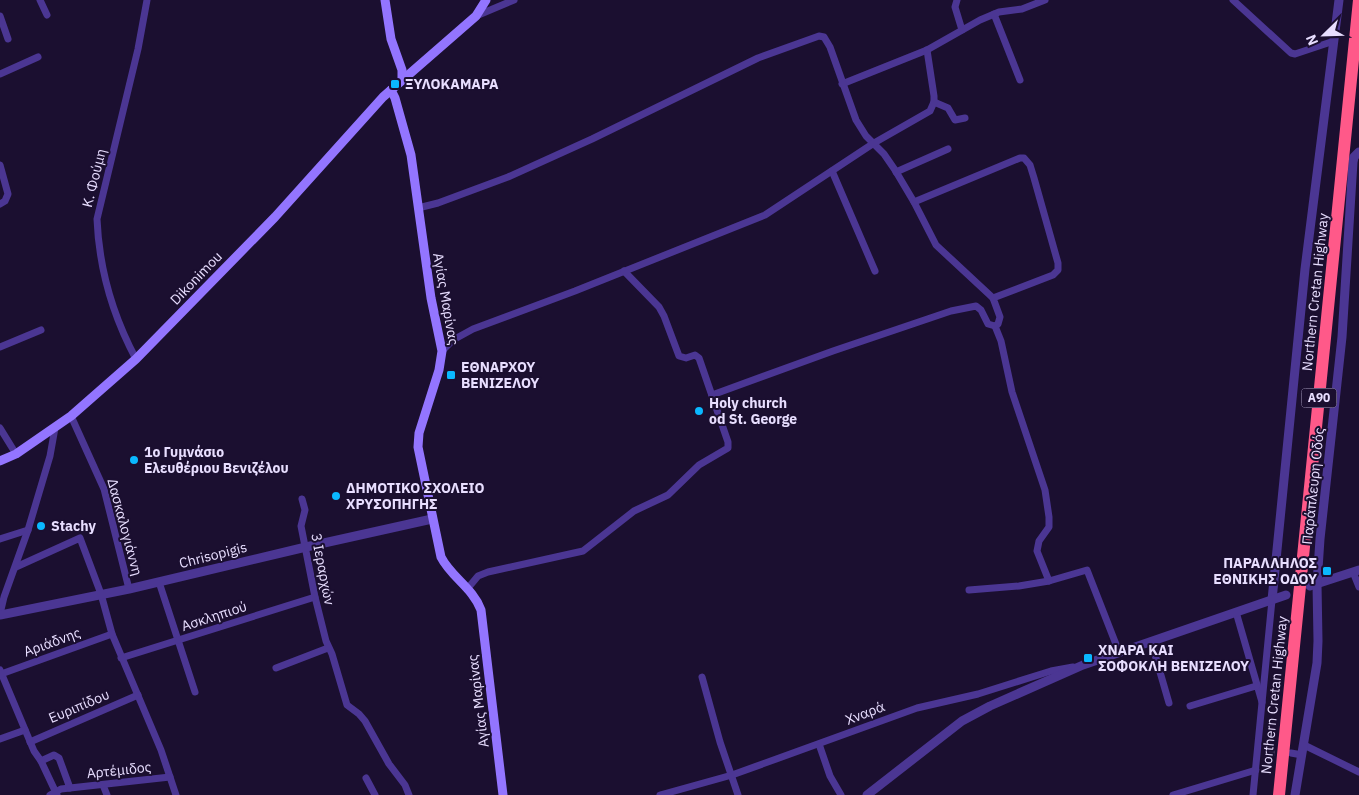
<svg xmlns="http://www.w3.org/2000/svg" width="1359" height="795" font-family="'IBM Plex Sans',sans-serif">
<style>
.lines{fill:none;stroke-linecap:round;stroke-linejoin:round}
.minor-tunnel{stroke:#3a2e4f;stroke-width:7;stroke-dasharray:7 3.5;stroke-linecap:butt}
.minor{stroke:#4b3693;stroke-width:7}
.tertiary{stroke:#4b3693;stroke-width:9}
.secondary{stroke:#9375ff;stroke-width:9}
.motorway{stroke:#ff5989;stroke-width:12}
.poi-dot{fill:#0ab8ff;stroke:#1b0f30;stroke-width:2}
.labels{text-anchor:middle;stroke-width:4;stroke-linejoin:round;paint-order:stroke}
.shield{fill:#1b0f30;stroke:#aaa0c1;stroke-width:1}
.shield-label{font-size:12px;font-weight:bold;fill:#e8deff}
.poi-label{font-size:14px;font-weight:bold;fill:#e8deff;stroke:#1b0f30;text-anchor:start}
.street-label{font-size:14px;fill:#e8deff;stroke:#1b0f30}
</style>
<rect width="100%" height="100%" fill="#1b0f30"/>
<g class="lines">
<path class="minor-tunnel" d="M1268,752l18,1"/>
<g class="minor">
<path d="M40,0l7,15"/>
<path d="M957,0l-2,7 7,23"/>
<path d="M1233,0l58,53 4,1 39,-13"/>
<path d="M994,14l26,66"/>
<path d="M0,16l8,23"/>
<path d="M476,16l38,-16"/>
<path d="M0,74l38,-17"/>
<path d="M842,84l85,-34 53,-30 19,-8 23,-3 23,-9"/>
<path d="M934,102l14,6 7,12 10,-2"/>
<path d="M0,165l8,29 -3,7 -5,3"/>
<path d="M832,171l43,100"/>
<path d="M896,172l52,-23"/>
<path d="M418,208l20,-5 70,-26 84,-38 166,-81 61,-22 5,1 6,10 26,73 10,16 18,18 11,16 19,32 22,43 57,53"/>
<path d="M995,326l6,15 11,51 33,98 4,27v10l-10,14 -2,10 12,30 38,-11 32,82"/>
<path d="M0,347l41,-17"/>
<path d="M442,351l11,-11 20,-11 102,-38 190,-76 109,-72 56,-32 4,-9v-6l-7,-46"/>
<path d="M136,359c-23,-43 -37,-92 -39,-140l41,-170 9,-49"/>
<path d="M712,395l121,-44 118,-40 25,-5 5,4 7,14 7,2 3,-2 2,-7 -7,-19 60,-23 5,-5v-7l-24,-85 -4,-13 -6,-7h-4l-106,44"/>
<path d="M71,416l33,73 25,100"/>
<path d="M0,428l16,26"/>
<path d="M302,499l3,11 -4,16 14,71 11,44 6,13 15,51 12,9 6,7 24,43 16,21 4,10"/>
<path d="M0,539l28,-9"/>
<path d="M16,567l64,-29 21,56 11,40 49,116 15,45"/>
<path d="M1353,572l6,15"/>
<path d="M159,582l36,110"/>
<path d="M468,588l10,-12 10,-4 95,-21 51,-40 34,-16 31,-30 29,-17v-6l-29,-84 -4,-3 -9,3 -7,-2 -15,-40 -5,-9 -35,-36"/>
<path d="M969,590l50,-4 30,-5"/>
<path d="M1236,612l26,90"/>
<path d="M0,614l4,-17 24,-67 22,-74 5,-28"/>
<path d="M1151,641l18,62"/>
<path d="M121,658l194,-61"/>
<path d="M276,668l52,-20"/>
<path d="M0,670l34,81 7,10 13,-6 5,3 11,30 -9,1 -11,6"/>
<path d="M1,674l111,-40"/>
<path d="M702,677l18,65 18,53"/>
<path d="M1190,706l66,-20"/>
<path d="M0,739l25,-9"/>
<path d="M30,742l108,-47"/>
<path d="M819,744l11,32 11,19"/>
<path d="M1304,745l55,27"/>
<path d="M1291,753l11,2"/>
<path d="M41,761l16,34"/>
<path d="M366,778l9,17"/>
<path d="M103,785l4,10"/>
<path d="M70,788l100,-11"/>
<path d="M660,795l72,-20 185,-67 61,-14 73,-23 22,-4"/>
<path d="M1173,795l83,-25"/>
<path d="M1253,795l19,-195"/>
</g>
<g class="tertiary">
<path d="M1310,586l49,-16"/>
<path d="M1272,600l33,-331 34,-269"/>
<path d="M0,615l129,-26 177,-42 126,-28"/>
<path d="M867,795l95,-74 28,-15 93,-41 203,-70"/>
<path d="M1295,795l22,-132 1,-22 -1,-57 3,-45 22,-202 11,-175 1,-5 5,-5"/>
</g>
<g class="secondary">
<path d="M385,0l6,39 11,31v10"/>
<path d="M391,90l4,8 16,57 20,143 11,53 -3,19 -20,63 -1,14 23,110c10,20 32,31 40,53l22,185"/>
<path d="M0,461l16,-7 55,-38 65,-57 139,-142 108,-120 93,-81 10,-16"/>
</g>
<path class="motorway" d="M1279,795l80,-795"/>
</g>
<g class="poi-dot">
<rect x="390" y="79" width="10" height="10" rx="2.5"/>
<rect x="446" y="370" width="10" height="10" rx="2.5"/>
<circle cx="699" cy="411" r="5"/>
<circle cx="134" cy="460" r="5"/>
<circle cx="336" cy="496" r="5"/>
<circle cx="41" cy="526" r="5"/>
<rect x="1322" y="566" width="10" height="10" rx="2.5"/>
<rect x="1083" y="653" width="10" height="10" rx="2.5"/>
</g>
<g class="labels">
<rect class="shield" x="1301.5" y="388.5" width="35" height="19" rx="4"/>
<g class="shield-label">
<text x="1319" y="402">Α90</text>
</g>
<g class="poi-label">
<text x="405" y="89">ΞΥΛΟΚΑΜΑΡΑ</text>
<text x="461" y="372">ΕΘΝΑΡΧΟΥ<tspan x="461" dy="16">ΒΕΝΙΖΕΛΟΥ</tspan></text>
<text x="709" y="408">Holy church<tspan x="709" dy="16">od St. George</tspan></text>
<text x="144" y="457">1ο Γυμνάσιο<tspan x="144" dy="16">Ελευθέριου Βενιζέλου</tspan></text>
<text x="346" y="493">ΔΗΜΟΤΙΚΟ ΣΧΟΛΕΙΟ<tspan x="346" dy="16">ΧΡΥΣΟΠΗΓΗΣ</tspan></text>
<text x="51" y="531">Stachy</text>
<text x="1317" y="568" text-anchor="end">ΠΑΡΑΛΛΗΛΟΣ<tspan x="1317" dy="16">ΕΘΝΙΚΗΣ ΟΔΟΥ</tspan></text>
<text x="1098" y="655">ΧΝΑΡΑ ΚΑΙ<tspan x="1098" dy="16">ΣΟΦΟΚΛΗ ΒΕΝΙΖΕΛΟΥ</tspan></text>
</g>
<g class="street-label">
<text transform="translate(94 178) rotate(-76)" y="5">Κ. Φούμη</text>
<text transform="translate(196 278) rotate(-46)" y="5">Dikonimou</text>
<text transform="translate(1315 292) rotate(-84)" y="5">Northern Cretan Highway</text>
<text transform="translate(446 299) rotate(80)" y="5">Αγίας Μαρίνας</text>
<text transform="translate(1313 486) rotate(-84)" y="5">Παράπλευρη Οδός</text>
<text transform="translate(125 527) rotate(75)" y="5">Δασκαλογιάννη</text>
<text transform="translate(213 555) rotate(-14)" y="5">Chrisopigis</text>
<text transform="translate(323 569) rotate(79)" y="5">3 Ιεραρχών</text>
<text transform="translate(214 616) rotate(-18)" y="5">Ασκληπιού</text>
<text transform="translate(52 642) rotate(-20)" y="5">Αριάδνης</text>
<text transform="translate(1274 695) rotate(-84)" y="5">Northern Cretan Highway</text>
<text transform="translate(478 701) rotate(-97)" y="5">Αγίας Μαρίνας</text>
<text transform="translate(79 706) rotate(-23)" y="5">Ευριπίδου</text>
<text transform="translate(865 713) rotate(-21)" y="5">Χναρά</text>
<text transform="translate(119 770) rotate(-6)" y="5">Αρτέμιδος</text>
</g>
</g>
<g transform="translate(1324 35) rotate(247)" stroke="#1b0f30" stroke-width="4" paint-order="stroke">
<path d="M0-4L9 19L0 12L-9 19Z" fill="#e8deff"/>
<text y="-8" font-size="14" font-weight="bold" text-anchor="middle" fill="#e8deff">N</text>
</g>
</svg>
